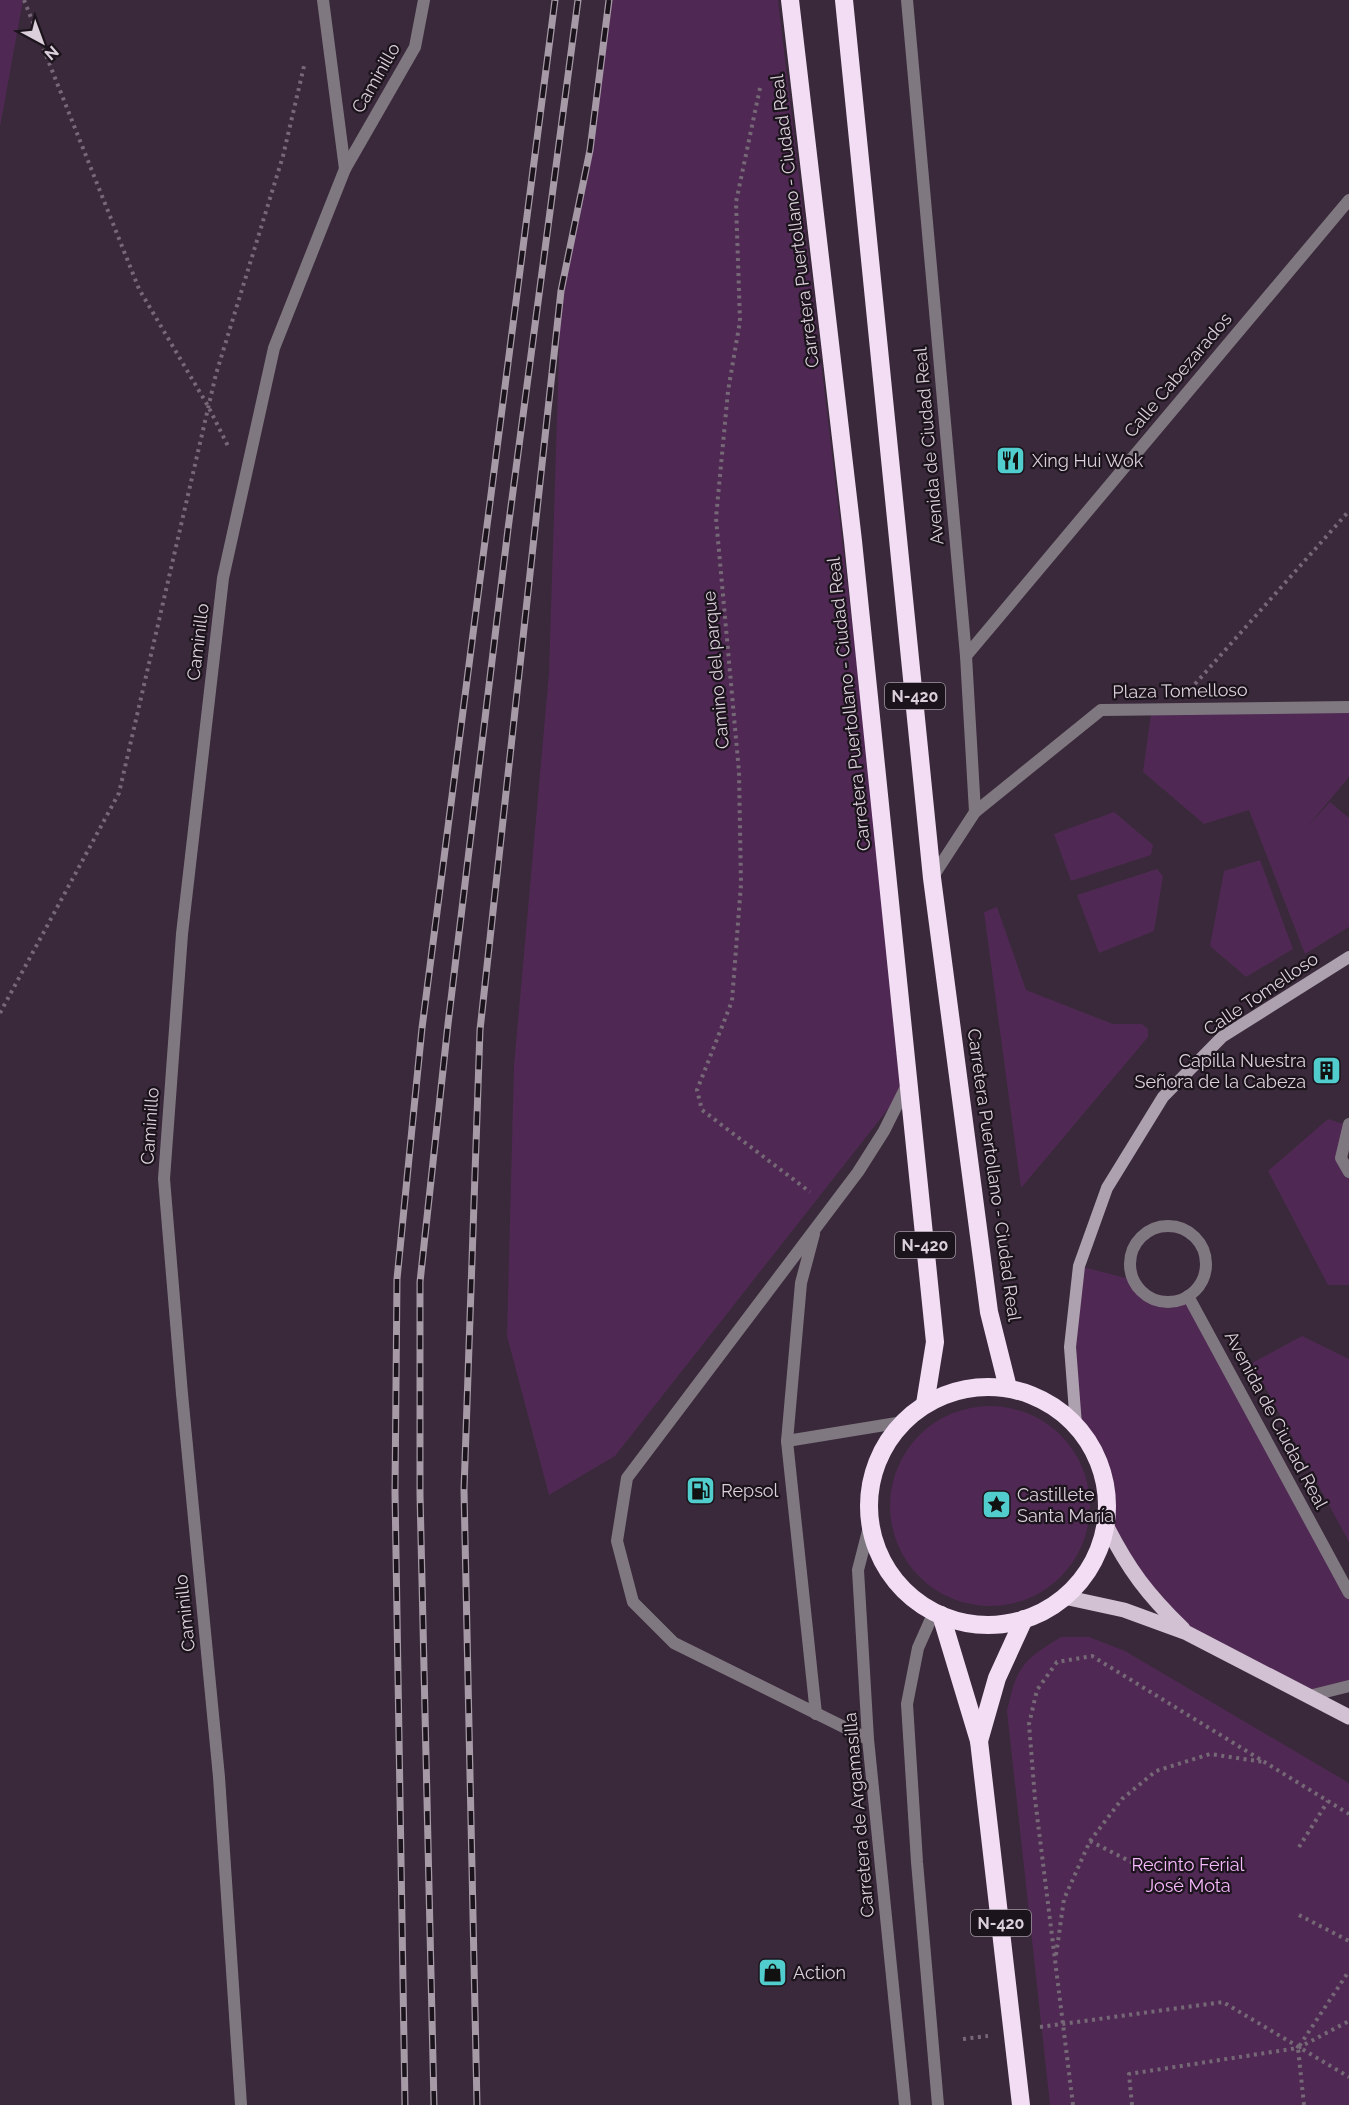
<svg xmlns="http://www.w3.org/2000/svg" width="1349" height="2105" font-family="Raleway,sans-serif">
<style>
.green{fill:#4f2953}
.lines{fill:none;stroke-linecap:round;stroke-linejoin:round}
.path{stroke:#766877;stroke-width:4;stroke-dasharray:3 4.5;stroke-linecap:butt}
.lane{stroke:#807881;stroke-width:12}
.street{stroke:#807881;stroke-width:12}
.secondary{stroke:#aea1af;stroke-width:12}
.primary{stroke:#d2c0d3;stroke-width:15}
.highway{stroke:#f2ddf4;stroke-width:18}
.rail-casing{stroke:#a79aa7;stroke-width:7}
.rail{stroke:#1c141c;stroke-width:4.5;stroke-dasharray:14;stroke-linecap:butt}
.labels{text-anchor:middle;stroke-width:4.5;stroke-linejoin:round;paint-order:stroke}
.shield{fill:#1c141c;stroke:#a197a1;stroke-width:1.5}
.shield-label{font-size:16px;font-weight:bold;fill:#dacfda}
.street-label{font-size:18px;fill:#dacfda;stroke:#1c141c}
.poi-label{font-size:18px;fill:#dacfda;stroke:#1c141c;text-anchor:start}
.park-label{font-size:18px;fill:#f7b8fd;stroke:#1c141c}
</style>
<rect width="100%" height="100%" fill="#39293a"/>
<g class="green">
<path d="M0,0h23l-23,127z"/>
<path d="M609,0h169l129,1085 -292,371 -66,39 -42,-159 7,-270 35,-393 12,-382 29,-141z"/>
<path d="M1349,710v67l-42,50 23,-25 19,16v109l-44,27 -56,-144 -45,14 -61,-52 8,-58z"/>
<path d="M1114,812l39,33 -2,10 -80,26 -17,-47z"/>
<path d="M1260,860l33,89 -47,28 -36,-31 14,-75z"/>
<path d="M1157,869l6,7 -9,55 -55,22 -22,-58z"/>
<path d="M997,907l29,83 87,34h29l6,5v8l-127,151 -37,-276z"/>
<path d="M1328,1119l19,6 -6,33 8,14v113h-21l-60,-114z"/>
<path d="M1079,1266l55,14c14,20 32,26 54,16l161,297v93l-40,10 -122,-63 -81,-108c1,-28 0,-55 -15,-80 -5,-7 -13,-14 -15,-23 -11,-51 -3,-105 3,-156z"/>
<path d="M1302,1336l47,23v183l-97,-179z"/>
<circle cx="990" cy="1506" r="100"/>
<path d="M1061,1637h28l36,14 224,132v322h-299l-43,-394c10,-45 15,-50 54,-74z"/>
</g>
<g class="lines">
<g class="path">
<path d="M24,0l115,289 69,117 20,40"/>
<path d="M760,88l-24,114 4,119 -12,70 -12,127 23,254 2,112 -9,117 -35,89 5,20 108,82"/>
<path d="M1195,684l154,-173"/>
<path d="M0,1013l119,-220 97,-419 67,-218 22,-94"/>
<path d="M1090,1841l61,31"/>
<path d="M1299,1847l29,-46"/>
<path d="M1299,1915l50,26"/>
<path d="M1056,1955l8,-56 26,-58 32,-42 34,-28 54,-17 54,8"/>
<path d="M1040,2027l183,-25 126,75"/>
<path d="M963,2039l25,-3"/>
<path d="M1073,2105l-38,-306 -6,-75 8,-34 20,-28 35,-6 257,158"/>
<path d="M1132,2105l-3,-31 169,-26 51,-27"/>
<path d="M1304,2105l-6,-57 51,-77"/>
</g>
<g class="lane">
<path d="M814,1234l-13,49 -14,158 29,273"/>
<path d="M787,1441l116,-19"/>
<path d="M868,1739l-194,-96 -41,-41 -16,-61 10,-63 231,-306 26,-41 23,-46"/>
</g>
<g class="street">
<path d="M907,0l59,656 9,156 -43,66"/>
<path d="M345,169l70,-122 9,-47"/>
<path d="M966,656l383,-456"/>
<path d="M975,812l126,-102 248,-3"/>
<path d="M1349,1124l-8,34 8,14"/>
<circle cx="1168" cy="1264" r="38"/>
<path d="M1188,1296l161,297"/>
<path d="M870,1523l-12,47 10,169 37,366"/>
<path d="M934,1612l-16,36 -11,56 10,158 21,243"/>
<path d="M1309,1696l40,-10"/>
<path d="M241,2105l-22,-328 -37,-383 -18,-215 18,-245 41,-356 51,-230 71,-179 -22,-169"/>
</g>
<path class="secondary" d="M1076,1425l-6,-78 9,-81 28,-78 56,-91 59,-60 127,-80"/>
<g class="primary">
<path d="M1106,1525c23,45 41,69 77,104"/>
<path d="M1064,1597l60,13 63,23 162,84"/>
</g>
<g class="highway">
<path d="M790,0l63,541 82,801 -10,62"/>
<path d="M844,0l88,878 57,434 19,76"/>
<circle cx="988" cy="1506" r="119"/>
<path d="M941,1615l38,126 42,364"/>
<path d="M979,1741l18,-63 27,-59"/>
</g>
<defs>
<g id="rail">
<path d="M405,2105l-10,-613 2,-213 25,-251 133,-1028"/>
<path d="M434,2105l-14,-611v-212l28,-258 60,-495 70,-529"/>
<path d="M477,2105l-13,-615 16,-460 81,-739 29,-141 19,-150"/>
</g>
</defs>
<use href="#rail" class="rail-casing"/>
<use href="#rail" class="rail"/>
</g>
<defs>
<symbol id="restaurant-square" viewBox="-11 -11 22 22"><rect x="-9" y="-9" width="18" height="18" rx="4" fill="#52cdce" stroke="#1c141c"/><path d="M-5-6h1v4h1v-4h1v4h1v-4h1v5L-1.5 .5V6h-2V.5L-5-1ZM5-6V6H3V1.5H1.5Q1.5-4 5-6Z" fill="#111"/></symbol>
<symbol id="building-square" viewBox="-11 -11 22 22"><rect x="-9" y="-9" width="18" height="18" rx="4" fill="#52cdce" stroke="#1c141c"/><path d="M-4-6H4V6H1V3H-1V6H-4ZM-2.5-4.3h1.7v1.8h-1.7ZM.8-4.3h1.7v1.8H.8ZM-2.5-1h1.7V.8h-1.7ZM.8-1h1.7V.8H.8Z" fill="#111"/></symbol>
<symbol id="fuel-square" viewBox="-11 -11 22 22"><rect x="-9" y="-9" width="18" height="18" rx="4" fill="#52cdce" stroke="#1c141c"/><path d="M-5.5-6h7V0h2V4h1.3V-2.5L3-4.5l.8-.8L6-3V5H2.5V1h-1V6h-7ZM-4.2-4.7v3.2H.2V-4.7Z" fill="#111"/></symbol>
<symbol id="sight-square" viewBox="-11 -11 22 22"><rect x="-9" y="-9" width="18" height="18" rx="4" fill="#52cdce" stroke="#1c141c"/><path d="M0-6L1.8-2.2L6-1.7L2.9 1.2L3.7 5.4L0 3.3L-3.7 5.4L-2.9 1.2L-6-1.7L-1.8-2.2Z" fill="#111"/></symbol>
<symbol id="shop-square" viewBox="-11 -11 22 22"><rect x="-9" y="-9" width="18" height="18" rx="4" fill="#52cdce" stroke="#1c141c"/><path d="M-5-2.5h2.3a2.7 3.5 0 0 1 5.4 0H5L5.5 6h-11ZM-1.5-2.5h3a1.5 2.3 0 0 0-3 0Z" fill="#111"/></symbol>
</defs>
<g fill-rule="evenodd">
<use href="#restaurant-square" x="994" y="444" width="33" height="33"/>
<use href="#building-square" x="1310" y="1054" width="33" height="33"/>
<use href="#fuel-square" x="684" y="1474" width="33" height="33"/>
<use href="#sight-square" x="980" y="1488" width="33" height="33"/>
<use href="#shop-square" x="756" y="1956" width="33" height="33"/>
</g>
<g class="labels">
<g class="shield">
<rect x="885" y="683" width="60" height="26" rx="4.5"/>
<rect x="895" y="1232" width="60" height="26" rx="4.5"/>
<rect x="971" y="1910" width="60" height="26" rx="4.5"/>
</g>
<g class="shield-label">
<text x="915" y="702">N-420</text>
<text x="925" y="1251">N-420</text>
<text x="1001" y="1929">N-420</text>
</g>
<g class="street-label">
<text transform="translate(376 78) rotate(-60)" y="6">Caminillo</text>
<text transform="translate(795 221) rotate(-97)" y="6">Carretera Puertollano - Ciudad Real</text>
<text transform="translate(1178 375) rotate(-50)" y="6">Calle Cabezarados</text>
<text transform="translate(929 446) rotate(-95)" y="6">Avenida de Ciudad Real</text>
<text transform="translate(198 642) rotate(-83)" y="6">Caminillo</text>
<text transform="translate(716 670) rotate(-95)" y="6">Camino del parque</text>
<text transform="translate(1180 691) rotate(-1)" y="6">Plaza Tomelloso</text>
<text transform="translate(849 704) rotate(-96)" y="6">Carretera Puertollano - Ciudad Real</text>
<text transform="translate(1261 994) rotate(-34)" y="6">Calle Tomelloso</text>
<text transform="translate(150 1126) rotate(-86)" y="6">Caminillo</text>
<text transform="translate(994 1175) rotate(82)" y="6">Carretera Puertollano - Ciudad Real</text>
<text transform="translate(1276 1420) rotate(62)" y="6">Avenida de Ciudad Real</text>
<text transform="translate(185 1613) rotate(-96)" y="6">Caminillo</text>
<text transform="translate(859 1815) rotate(-95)" y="6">Carretera de Argamasilla</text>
</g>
<g class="poi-label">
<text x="1032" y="467">Xing Hui Wok</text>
<text x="1306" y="1067" text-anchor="end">Capilla Nuestra<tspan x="1306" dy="21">Señora de la Cabeza</tspan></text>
<text x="721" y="1497">Repsol</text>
<text x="1017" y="1501">Castillete<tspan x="1017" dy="21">Santa María</tspan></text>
<text x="793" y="1979">Action</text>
</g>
<g class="park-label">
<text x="1188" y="1871">Recinto Ferial<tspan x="1188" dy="21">José Mota</tspan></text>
</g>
</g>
<g transform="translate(42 42) rotate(139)" stroke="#1c141c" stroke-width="4.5" paint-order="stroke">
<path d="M0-4.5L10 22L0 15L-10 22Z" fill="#dacfda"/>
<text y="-9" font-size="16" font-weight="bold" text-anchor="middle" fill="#dacfda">N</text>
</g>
</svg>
